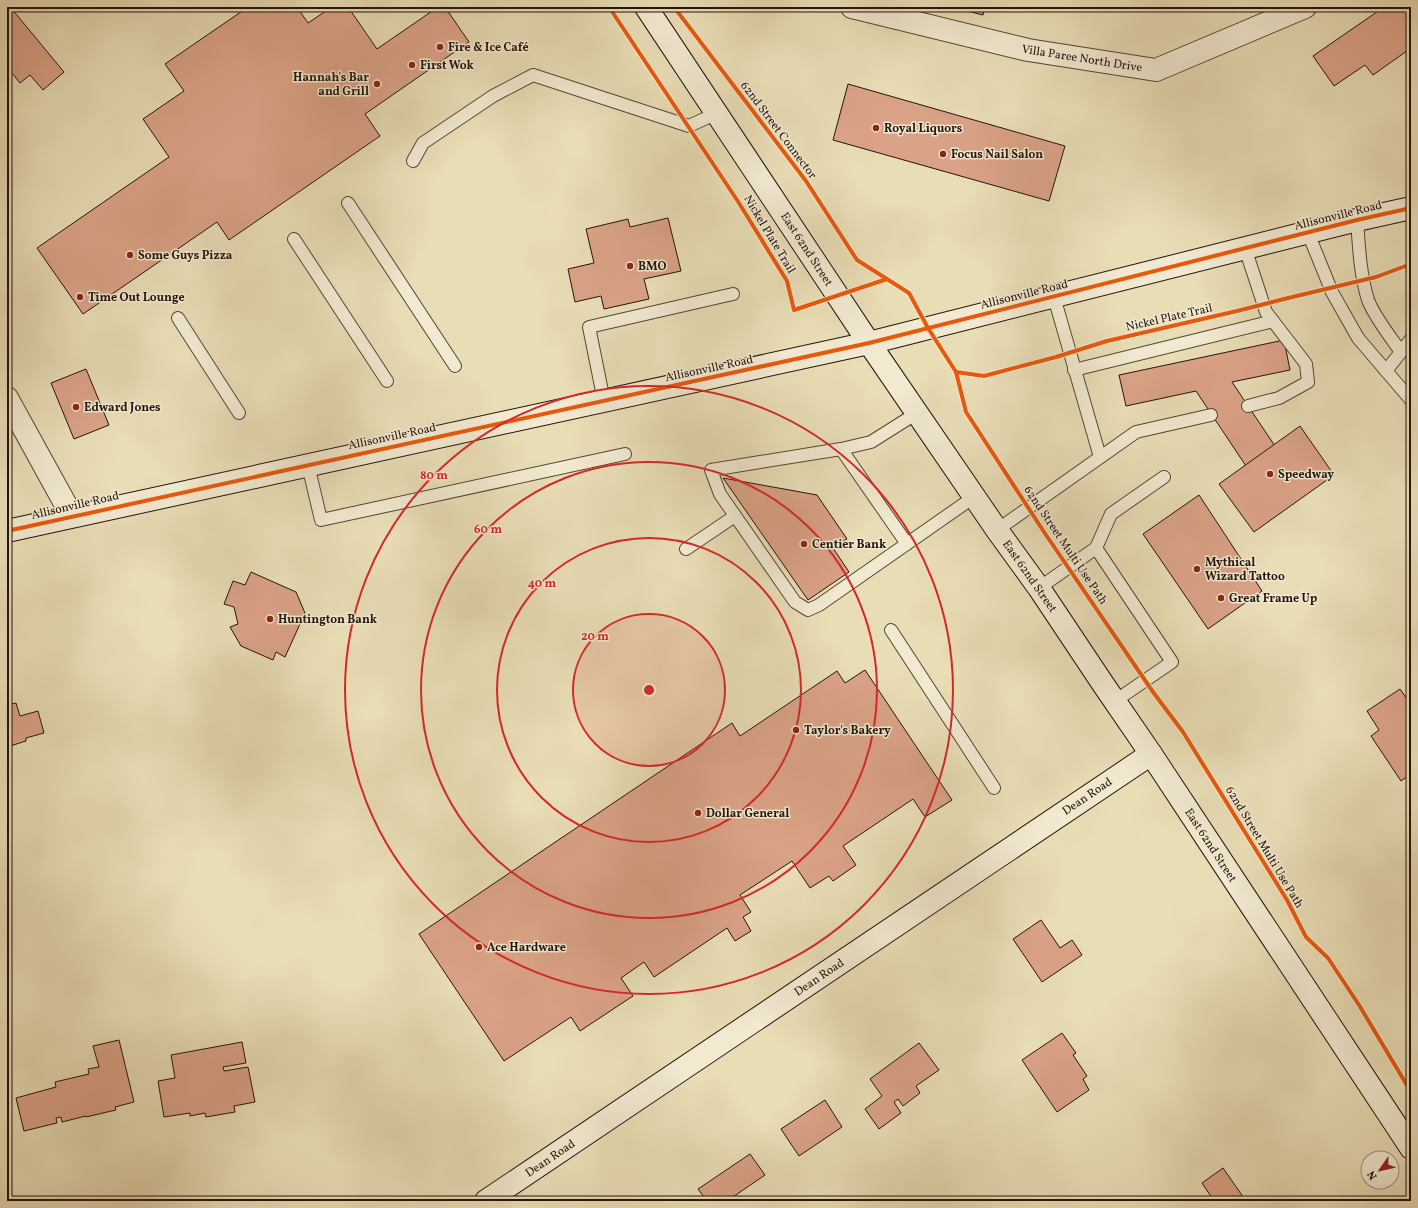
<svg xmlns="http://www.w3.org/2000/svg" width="1418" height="1208" font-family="Vollkorn,serif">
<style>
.building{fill:#daa286;stroke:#24130c}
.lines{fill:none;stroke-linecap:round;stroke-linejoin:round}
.lane-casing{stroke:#554636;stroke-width:14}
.street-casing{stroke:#554636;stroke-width:24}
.secondary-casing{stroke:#24130c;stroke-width:24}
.lane{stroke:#f1e9d0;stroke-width:12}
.street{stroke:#f1e9d0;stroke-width:22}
.secondary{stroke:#f1e9d0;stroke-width:22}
.cycleway-casing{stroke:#f1e9d0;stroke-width:6}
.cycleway{stroke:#e8590c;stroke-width:4}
.ring{fill:none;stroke:#d62828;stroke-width:2}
.poi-dot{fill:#8f2418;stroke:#f1e9d0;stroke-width:1.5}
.labels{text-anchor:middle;stroke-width:3;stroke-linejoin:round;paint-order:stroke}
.poi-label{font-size:12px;font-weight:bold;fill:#24130c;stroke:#f1e9d0;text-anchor:start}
.street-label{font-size:12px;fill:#24130c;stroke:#f1e9d0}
.centre{fill:#d62828;stroke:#f1e9d0;stroke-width:2}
.ring-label{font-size:12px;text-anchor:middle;font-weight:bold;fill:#d62828;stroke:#f1e9d0;stroke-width:3;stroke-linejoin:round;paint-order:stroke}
</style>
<rect width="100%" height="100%" fill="#e9ddb6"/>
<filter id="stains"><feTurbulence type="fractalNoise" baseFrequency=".005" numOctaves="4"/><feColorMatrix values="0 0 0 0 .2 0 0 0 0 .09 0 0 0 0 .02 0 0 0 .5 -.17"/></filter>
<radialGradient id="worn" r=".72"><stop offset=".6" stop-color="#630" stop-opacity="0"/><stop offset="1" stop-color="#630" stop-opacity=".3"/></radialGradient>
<g class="building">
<path d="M7,7h5l-1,1 53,64 -21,18 -13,-15 -10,8 -13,-16z"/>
<path d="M248,7h49l11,16 24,-16h16l29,42 61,-42h7l24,35 -104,72 15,22 -151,104 -12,-18 -134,92 -46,-66 132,-91 -26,-38 41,-28 -19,-27z"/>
<path d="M951,7h34l-2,8z"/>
<path d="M1384,7h27v41l-38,27 -8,-10 -31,21 -21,-30z"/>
<path d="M848,84l217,62 -16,55 -216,-61z"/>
<path d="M668,218l13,53 -37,8 5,20 -45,10 -3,-13 -26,6 -7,-33 26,-6 -8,-34 42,-10 2,8z"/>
<path d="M1284,340l6,30 -58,12 43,64 -29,20 -50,-75 -70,15 -7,-31z"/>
<path d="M86,369l23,56 -35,14 -23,-56z"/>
<path d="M1300,426l34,49 -80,57 -35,-48z"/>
<path d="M723,478l94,17 30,44 -14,9 16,24 -41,28z"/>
<path d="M1199,495l63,96 -54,38 -65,-95z"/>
<path d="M251,572l45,20 9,21 -20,44 -9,-5 -3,8 -32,-14 -11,-19 8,-3 -4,-17 -10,-3 9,-23 12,4z"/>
<path d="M865,670l87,130 -27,17 -12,-18 -70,47 13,19 -23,16 -4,-5 -19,12 -18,-27 -52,34 11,17 -8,5 8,14 -16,10 -8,-13 -73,49 -10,-15 -23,16 12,18 -53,35 -9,-14 -67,44 -85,-127 313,-211 8,13 97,-65 8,12z"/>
<path d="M1400,689l11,16v75l-3,-4 -7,5 -30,-45 8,-6 -12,-19z"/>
<path d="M16,703l4,13 18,-5 6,22 -18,5v3l-19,6v-42z"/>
<path d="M1041,920l19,28 12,-8 10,15 -40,27 -29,-43z"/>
<path d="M1062,1033l14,20 -3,2 14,21 -4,3 6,11 -32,22 -35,-52z"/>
<path d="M119,1040l15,62 -19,5 1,3 -30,7v-1l-24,6 -1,-5 -5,1 1,5 -33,8 -8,-33 40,-11 -1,-5 34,-8 -1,-5 11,-2 -6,-21z"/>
<path d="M242,1042l4,21 -23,4 1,4 24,-4 7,35 -21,4 1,6 -29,5 -1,-4 -15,3v-3l-26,4 -6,-36 17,-3 -4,-23z"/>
<path d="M919,1043l20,27 -23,16 4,7 -17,13 -5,-7 -4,3 7,11 -22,16 -14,-20 17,-13 -12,-17z"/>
<path d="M825,1100l17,27 -43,29 -18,-27z"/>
<path d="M750,1154l15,21 -38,26h-20l-9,-12z"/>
<path d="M1223,1168l23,33h-32l-12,-18z"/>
</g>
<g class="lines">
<defs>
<g id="lane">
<path d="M413,161l10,-18 70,-47 40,-21 156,51 28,-13"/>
<path d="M348,203l107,163"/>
<path d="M1357,220c2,27 3,54 11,80 6,16 23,38 33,52"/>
<path d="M1308,233l24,59 26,46 53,62"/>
<path d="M294,239l93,142"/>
<path d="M1245,248l21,64 40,52 2,18 -29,16 -31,8"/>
<path d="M1054,297l46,160"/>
<path d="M178,318l61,95"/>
<path d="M1074,370l199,-49"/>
<path d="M1386,371l25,-32"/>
<path d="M604,401l-15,-74 144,-33"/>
<path d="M841,449l30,-7 46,-29"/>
<path d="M308,465l13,55 304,-66"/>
<path d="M997,530l139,-98 75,-17"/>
<path d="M907,544l-66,-95 -130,21 9,24 75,108 13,8 11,-5 155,-108"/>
<path d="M1096,548l15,-34 53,-37"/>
<path d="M686,549l49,-33"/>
<path d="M1039,588l57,-40 76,114 -57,39"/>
<path d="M891,630l103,158"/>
</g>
<g id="street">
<path d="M852,7l176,43 128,20 149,-63"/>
<path d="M7,398l65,118"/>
</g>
<g id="secondary">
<path d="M646,7l223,336 128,187 42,58 64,96 48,70 260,394"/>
<path d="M7,531l862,-188 488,-123 54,-12"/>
<path d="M486,1201l665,-447"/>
</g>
</defs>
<use href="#lane" class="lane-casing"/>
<use href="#street" class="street-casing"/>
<use href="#secondary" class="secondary-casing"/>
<use href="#lane" class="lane"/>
<use href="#street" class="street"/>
<use href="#secondary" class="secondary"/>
<defs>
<g id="cycleway">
<path d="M609,7l130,196 48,78 7,29 93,-31"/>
<path d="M674,7l132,174 51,79 52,33 19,35 28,44 10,40 78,120 109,160 30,40 104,168 19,37 22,21 31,47 52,87"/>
<path d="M956,372l28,4 72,-19 51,-16 130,-30 47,-12 92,-22 35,-13"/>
<path d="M7,531l862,-188 488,-123 54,-12"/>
</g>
</defs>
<use href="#cycleway" class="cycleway-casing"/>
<use href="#cycleway" class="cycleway"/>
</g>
<circle cx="649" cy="690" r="76" fill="#d62828" fill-opacity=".12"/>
<g class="ring">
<circle cx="649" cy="690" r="76"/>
<circle cx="649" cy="690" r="152"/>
<circle cx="649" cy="690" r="228"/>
<circle cx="649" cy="690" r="304"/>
</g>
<g class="poi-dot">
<circle cx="440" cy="47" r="4"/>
<circle cx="412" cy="65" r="4"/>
<circle cx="377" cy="84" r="4"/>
<circle cx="876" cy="128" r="4"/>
<circle cx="943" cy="154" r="4"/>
<circle cx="130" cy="255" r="4"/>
<circle cx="630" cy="266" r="4"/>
<circle cx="80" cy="297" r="4"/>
<circle cx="76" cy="407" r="4"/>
<circle cx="1270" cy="474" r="4"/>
<circle cx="804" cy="544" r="4"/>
<circle cx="1197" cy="569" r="4"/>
<circle cx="1221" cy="598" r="4"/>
<circle cx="270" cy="619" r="4"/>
<circle cx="796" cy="730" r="4"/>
<circle cx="698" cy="813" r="4"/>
<circle cx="479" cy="947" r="4"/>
</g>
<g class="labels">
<g class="poi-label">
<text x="448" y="51">Fire &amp; Ice Café</text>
<text x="420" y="69">First Wok</text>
<text x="369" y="81" text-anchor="end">Hannah's Bar<tspan x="369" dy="14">and Grill</tspan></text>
<text x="884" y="132">Royal Liquors</text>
<text x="951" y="158">Focus Nail Salon</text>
<text x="138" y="259">Some Guys Pizza</text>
<text x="638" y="270">BMO</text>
<text x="88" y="301">Time Out Lounge</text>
<text x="84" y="411">Edward Jones</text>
<text x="1278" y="478">Speedway</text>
<text x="812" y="548">Centier Bank</text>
<text x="1205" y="566">Mythical<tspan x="1205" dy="14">Wizard Tattoo</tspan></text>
<text x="1229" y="602">Great Frame Up</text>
<text x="278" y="623">Huntington Bank</text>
<text x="804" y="734">Taylor's Bakery</text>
<text x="706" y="817">Dollar General</text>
<text x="487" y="951">Ace Hardware</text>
</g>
<g class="street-label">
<text transform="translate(1082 58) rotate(9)" y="4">Villa Paree North Drive</text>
<text transform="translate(779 130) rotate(53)" y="4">62nd Street Connector</text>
<text transform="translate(1338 215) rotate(-14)" y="4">Allisonville Road</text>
<text transform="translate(770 234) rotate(59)" y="4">Nickel Plate Trail</text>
<text transform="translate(807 249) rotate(57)" y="4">East 62nd Street</text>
<text transform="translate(1024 294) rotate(-14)" y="4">Allisonville Road</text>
<text transform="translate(1169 317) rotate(-13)" y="4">Nickel Plate Trail</text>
<text transform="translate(709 368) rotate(-12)" y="4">Allisonville Road</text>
<text transform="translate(392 436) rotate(-12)" y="4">Allisonville Road</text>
<text transform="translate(75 505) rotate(-13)" y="4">Allisonville Road</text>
<text transform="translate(1066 545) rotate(56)" y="4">62nd Street Multi Use Path</text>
<text transform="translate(1030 576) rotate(55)" y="4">East 62nd Street</text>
<text transform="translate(1087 796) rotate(-34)" y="4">Dean Road</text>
<text transform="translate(1211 845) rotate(57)" y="4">East 62nd Street</text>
<text transform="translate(1265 847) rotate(59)" y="4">62nd Street Multi Use Path</text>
<text transform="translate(819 977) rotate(-34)" y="4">Dean Road</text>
<text transform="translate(550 1158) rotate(-34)" y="4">Dean Road</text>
</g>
</g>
<circle cx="649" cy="690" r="6" class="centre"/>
<g class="ring-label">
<text x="434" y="479">80 m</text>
<text x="488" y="533">60 m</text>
<text x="542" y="587">40 m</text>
<text x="595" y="640">20 m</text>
</g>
<rect width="1418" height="1208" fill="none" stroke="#e9ddb6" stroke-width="24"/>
<rect x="8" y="8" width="1402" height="1192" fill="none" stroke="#24130c" stroke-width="2"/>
<rect x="12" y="12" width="1394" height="1184" fill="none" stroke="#24130c"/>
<g transform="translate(1380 1170) rotate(236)"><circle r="19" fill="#f1e9d0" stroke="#9f9382"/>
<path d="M0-3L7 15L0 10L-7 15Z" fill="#8f2418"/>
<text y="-6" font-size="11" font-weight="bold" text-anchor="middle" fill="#24130c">N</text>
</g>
<rect width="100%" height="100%" filter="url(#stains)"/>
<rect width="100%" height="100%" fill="url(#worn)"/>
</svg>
